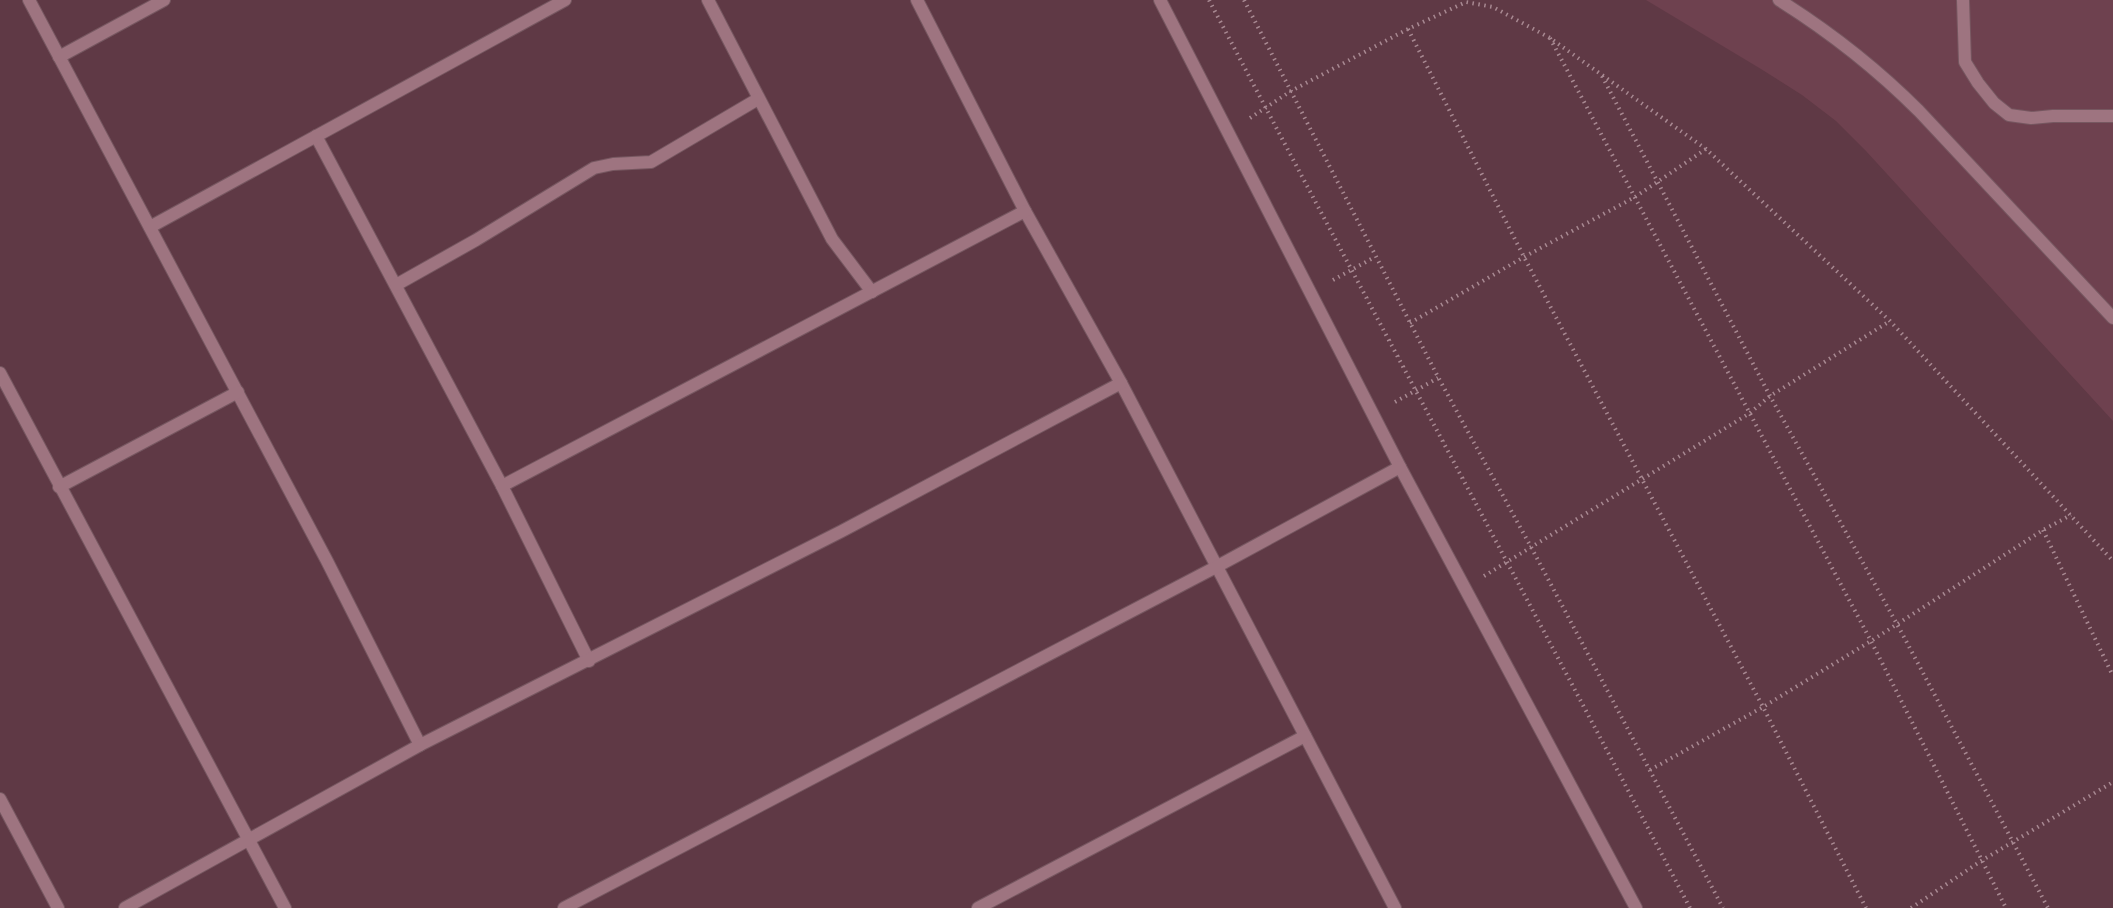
<svg xmlns="http://www.w3.org/2000/svg" width="2113" height="908" font-family="Bitter,serif">
<style>
.built{fill:#6e414f}
.lines{fill:none;stroke-linecap:round;stroke-linejoin:round}
.lane-casing{stroke:#765760;stroke-width:14}
.street-casing{stroke:#765760;stroke-width:14}
.path{stroke:#a88992;stroke-width:4;stroke-dasharray:1.5 4.5;stroke-linecap:butt}
.lane{stroke:#9e7480;stroke-width:12}
.street{stroke:#9e7480;stroke-width:12}
</style>
<rect width="100%" height="100%" fill="#5f3945"/>
<path class="built" d="M1646,0h467v421l-247,-270 -30,-30 -34,-26 -41,-26z"/>
<g class="lines">
<defs>
<g id="lane">
<path d="M1779,0c51,32 98,69 140,111l194,207"/>
<path d="M1963,0l2,62 13,21 16,20 15,12 22,3 22,-2h60"/>
</g>
<g id="street">
<path d="M29,0l298,561 93,184"/>
<path d="M708,0l124,239 40,53"/>
<path d="M917,0l108,211 96,172 274,525"/>
<path d="M1160,0l240,467 236,441"/>
<path d="M59,57l105,-57"/>
<path d="M316,136l186,350 87,175"/>
<path d="M150,227l415,-227"/>
<path d="M396,285l80,-45 118,-72 19,-4 38,-2 107,-63"/>
<path d="M0,373l285,535"/>
<path d="M502,486l523,-275"/>
<path d="M59,487l179,-95"/>
<path d="M0,799l58,109"/>
<path d="M125,908l295,-163 422,-214 279,-148"/>
<path d="M564,908l652,-341 184,-100"/>
<path d="M978,908l327,-172"/>
</g>
</defs>
<use href="#lane" class="lane-casing"/>
<use href="#street" class="street-casing"/>
<g class="path">
<path d="M1209,0c159,303 322,605 481,908"/>
<path d="M1244,0l194,377 93,170 192,361"/>
<path d="M1408,29l116,228 239,450 103,201"/>
<path d="M1550,38l321,603 135,267"/>
<path d="M1602,76l168,320 127,228 151,284"/>
<path d="M1250,118l41,-27 117,-62 58,-27 27,5 57,31 156,111 184,172 223,240"/>
<path d="M1333,280l42,-23"/>
<path d="M1410,323l114,-66 111,-60 71,-48"/>
<path d="M1395,402l43,-24"/>
<path d="M2043,530l70,146"/>
<path d="M1484,576l266,-163 20,-17 120,-75"/>
<path d="M1650,770l113,-63 108,-66 172,-111 28,-15"/>
<path d="M1911,908l70,-47 132,-79"/>
</g>
<use href="#lane" class="lane"/>
<use href="#street" class="street"/>
</g>
</svg>
